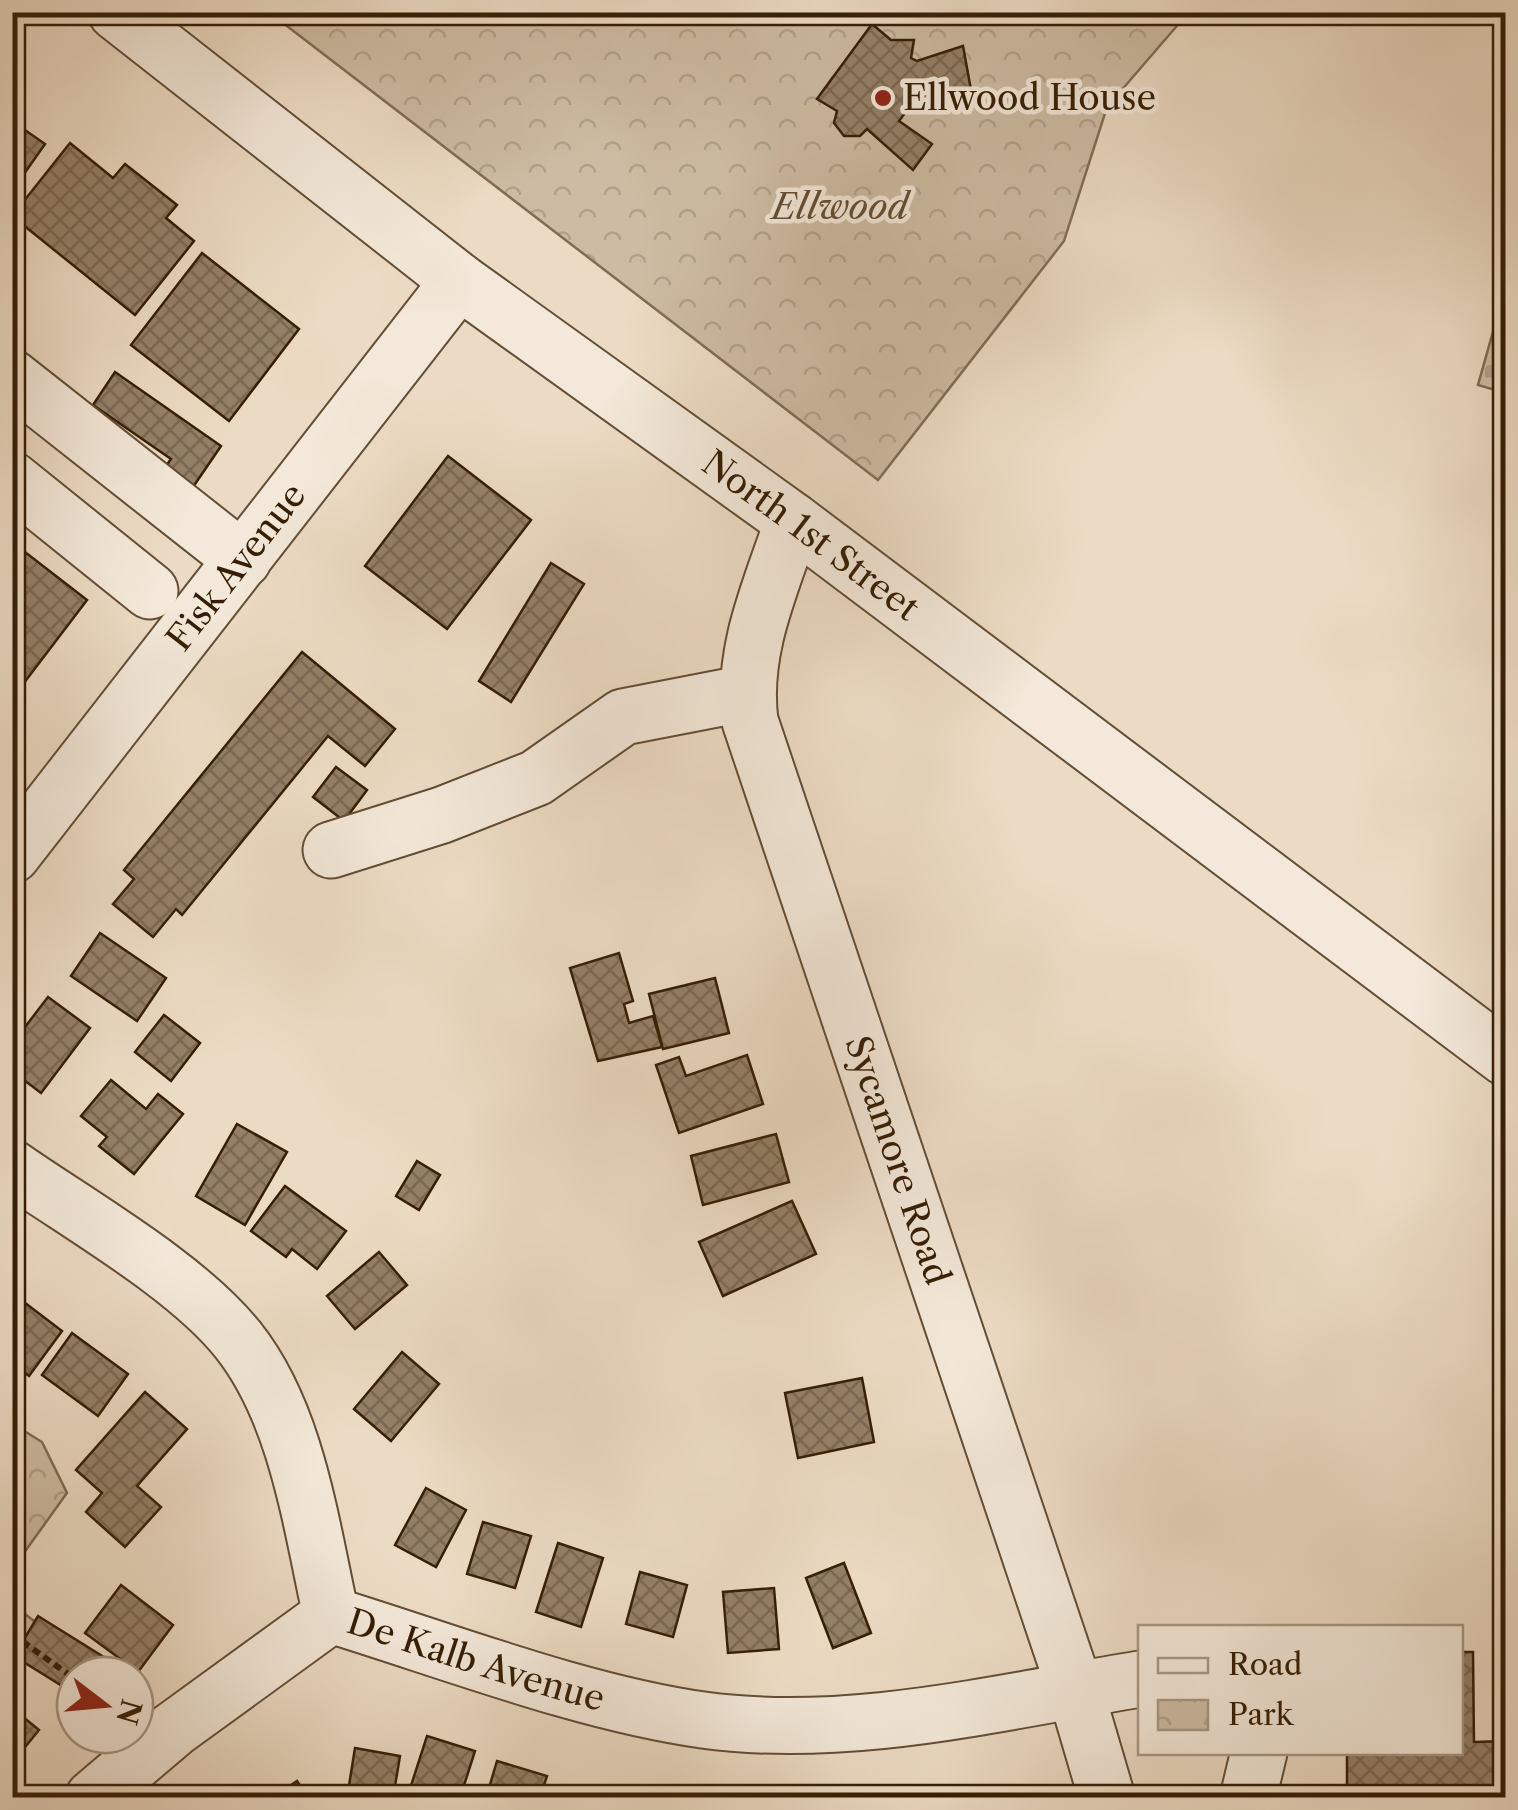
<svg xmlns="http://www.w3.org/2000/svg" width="1518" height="1810" font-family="'Libre Caslon Text',serif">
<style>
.cemetery{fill:url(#cemetery-stones);stroke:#816c54;stroke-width:2.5}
.park{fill:url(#park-crowns);stroke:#816c54;stroke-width:2.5}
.building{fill:url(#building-cross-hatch);stroke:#351e04;stroke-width:2.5}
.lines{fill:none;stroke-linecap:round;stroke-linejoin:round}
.minor-casing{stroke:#634d34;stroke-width:59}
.path{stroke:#351e04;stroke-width:6;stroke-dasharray:8 5;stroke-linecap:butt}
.minor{stroke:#f3e8d9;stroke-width:55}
.poi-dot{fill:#8f2418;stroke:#f3e8d9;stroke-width:4}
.labels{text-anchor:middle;stroke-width:9;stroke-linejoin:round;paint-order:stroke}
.poi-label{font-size:35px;fill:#351e04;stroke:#f3e8d9;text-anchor:start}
.park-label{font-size:35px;font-style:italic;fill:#634d34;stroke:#f3e8d9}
.street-label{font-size:35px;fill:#351e04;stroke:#f3e8d9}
</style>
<defs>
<pattern id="cemetery-stones" width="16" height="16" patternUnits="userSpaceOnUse" patternTransform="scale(2.5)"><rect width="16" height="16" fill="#cdbba3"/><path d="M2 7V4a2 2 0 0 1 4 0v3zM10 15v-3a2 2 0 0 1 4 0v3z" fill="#b1a08b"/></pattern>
<pattern id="park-crowns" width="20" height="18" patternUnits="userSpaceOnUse" patternTransform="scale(2.5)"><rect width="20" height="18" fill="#cdbba3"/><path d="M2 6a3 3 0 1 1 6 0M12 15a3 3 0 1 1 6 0" fill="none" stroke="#b1a08b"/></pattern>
<pattern id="building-cross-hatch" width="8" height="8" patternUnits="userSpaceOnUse" patternTransform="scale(2.5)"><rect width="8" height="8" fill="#948068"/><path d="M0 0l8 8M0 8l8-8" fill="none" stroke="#7a6853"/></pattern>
</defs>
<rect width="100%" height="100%" fill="#ecdbc4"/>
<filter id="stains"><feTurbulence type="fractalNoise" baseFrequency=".002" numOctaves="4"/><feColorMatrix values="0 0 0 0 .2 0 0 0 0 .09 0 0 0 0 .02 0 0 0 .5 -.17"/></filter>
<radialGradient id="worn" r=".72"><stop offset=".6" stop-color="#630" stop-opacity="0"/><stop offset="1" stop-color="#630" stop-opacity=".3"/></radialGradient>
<path class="cemetery" d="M1505,289l1,104h-1l-27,-8z"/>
<g class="park">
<path d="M270,13h918l-81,94 -43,134 -186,239z"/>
<path d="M13,1424l29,18 25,51 -54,75z"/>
<path d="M12,1604l92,71h-29v20l-62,-48z"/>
</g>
<g class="building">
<path d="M872,24l19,16h23l-3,18 6,3 46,-15 8,44 -37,19 -20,-8 -15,20 33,23 -19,26 -46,-41 -7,7h-16l-10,-13 3,-12 -20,-12z"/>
<path d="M12,121l33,23 -33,47z"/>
<path d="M70,143l43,35 12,-14 52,41 -11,13 28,23 -59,74 -123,-99z"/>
<path d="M202,253l97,76 -70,92 -98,-76z"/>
<path d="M115,372l106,74 -30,44 -28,-20 8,-11 -78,-54z"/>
<path d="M448,456l83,64 -84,109 -82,-63z"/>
<path d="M12,542l75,58 -70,92 -5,-3z"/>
<path d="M551,563l33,21 -73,118 -32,-21z"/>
<path d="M302,652l93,77 -30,37 -37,-30 -146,179 -6,-6 -23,28 -40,-33 21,-25 -10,-9z"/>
<path d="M336,767l31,23 -23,31 -31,-24z"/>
<path d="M100,933l66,45 -29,43 -66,-45z"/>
<path d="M619,953l14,48 -9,3 5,19 24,-7 9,31 -64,14 -28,-93z"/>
<path d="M715,978l14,55 -66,16 -14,-55z"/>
<path d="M48,997l42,31 -49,65 -29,-22v-27z"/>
<path d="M164,1015l36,28 -29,38 -36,-29z"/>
<path d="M747,1055l16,49 -84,29 -23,-68 23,-8 7,19z"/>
<path d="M111,1080l35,29 12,-15 25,20 -49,60 -35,-28 8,-9 -26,-21z"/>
<path d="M237,1124l50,28 -42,73 -49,-29z"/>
<path d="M776,1134l13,48 -86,23 -12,-49z"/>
<path d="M417,1161l23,14 -21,35 -23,-14z"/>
<path d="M285,1186l61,45 -29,38 -25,-20 -6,8 -35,-26z"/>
<path d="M792,1201l24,53 -93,42 -24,-54z"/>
<path d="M379,1252l28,33 -52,44 -28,-33z"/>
<path d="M12,1293l50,38 -33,45 -17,-13z"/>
<path d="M72,1333l56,41 -30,42 -56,-41z"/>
<path d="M402,1352l37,32 -48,57 -37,-32z"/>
<path d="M862,1378l12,64 -76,16 -13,-65z"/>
<path d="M145,1392l42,37 -50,57 24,21 -36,40 -39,-35 16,-19 -26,-23z"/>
<path d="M426,1488l40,22 -30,57 -41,-22z"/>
<path d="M483,1522l48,14 -16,52 -48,-14z"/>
<path d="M558,1543l45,15 -22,69 -45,-15z"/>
<path d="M844,1563l27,70 -38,15 -27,-70z"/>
<path d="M640,1572l47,13 -14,52 -47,-13z"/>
<path d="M121,1585l52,40 -35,47 -53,-39z"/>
<path d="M774,1588l5,61 -51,4 -5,-61z"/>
<path d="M38,1616l64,40 -12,19h-15v19l-61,-38z"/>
<path d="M1460,1652h13l1,90 32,-1v57h-159v-46h113z"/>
<path d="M12,1708l27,22 -27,33z"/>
<path d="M427,1736l48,15 -15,47h-53z"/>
<path d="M355,1748l45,8 -7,42h-46z"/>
<path d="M497,1761l50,15 -7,22h-54z"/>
<path d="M297,1781l11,17h-36z"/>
</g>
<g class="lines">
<defs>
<g id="minor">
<path id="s1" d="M116,12l343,269 334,240 713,537"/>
<path d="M12,378l231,182"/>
<path d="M12,480l138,111"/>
<path id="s2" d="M793,521c-22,66 -52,129 -43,200l325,968 32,109"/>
<path d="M331,850l111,-35 94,-37 87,-61 124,-24"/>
<path id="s3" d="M12,855l447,-574"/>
<path d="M12,1168c69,48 175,108 226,172 59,74 73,185 93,275"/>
<path id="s4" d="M331,1615c117,36 252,88 372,105 145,20 296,-18 437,-41"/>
<path d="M93,1798l81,-69 157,-114"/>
<path d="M1248,1798l11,-46"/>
</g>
</defs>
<use href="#minor" class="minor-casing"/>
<path class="path" d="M12,1634l63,45"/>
<use href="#minor" class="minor"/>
</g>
<circle class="poi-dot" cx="883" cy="98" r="10"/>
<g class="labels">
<g class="poi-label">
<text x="903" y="110">Ellwood House</text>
</g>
<g class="park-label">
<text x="840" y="219">Ellwood</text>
</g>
<g class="street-label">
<text dy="12" stroke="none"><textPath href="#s1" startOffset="870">North 1st Street</textPath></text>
<text dy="12" stroke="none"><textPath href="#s3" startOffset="365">Fisk Avenue</textPath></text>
<text dy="12" stroke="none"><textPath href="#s2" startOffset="670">Sycamore Road</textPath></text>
<text dy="12" stroke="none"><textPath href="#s4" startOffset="152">De Kalb Avenue</textPath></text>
</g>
</g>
<rect width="1518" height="1810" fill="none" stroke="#ecdbc4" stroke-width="50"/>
<rect x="15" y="15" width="1488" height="1780" fill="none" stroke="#351e04" stroke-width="5"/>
<rect x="25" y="25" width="1468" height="1760" fill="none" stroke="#351e04" stroke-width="2.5"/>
<rect x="1138" y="1625" width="325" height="130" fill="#f3e8d9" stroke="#a79784" stroke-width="2.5"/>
<rect x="1158" y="1658" width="50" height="15" fill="#f3e8d9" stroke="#a79784" stroke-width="2.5"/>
<text x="1228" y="1675" font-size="30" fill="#351e04">Road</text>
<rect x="1158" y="1700" width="50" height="30" fill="url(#park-crowns)" stroke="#a79784" stroke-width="2.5"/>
<text x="1228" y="1725" font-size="30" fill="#351e04">Park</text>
<g transform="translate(105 1705) rotate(106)"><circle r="48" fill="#f3e8d9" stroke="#a79784" stroke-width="2.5"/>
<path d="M0-8L18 38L0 25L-18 38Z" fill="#8f2418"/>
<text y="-15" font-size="28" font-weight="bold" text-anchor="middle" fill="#351e04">N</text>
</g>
<rect width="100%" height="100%" filter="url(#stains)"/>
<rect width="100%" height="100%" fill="url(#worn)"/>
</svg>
